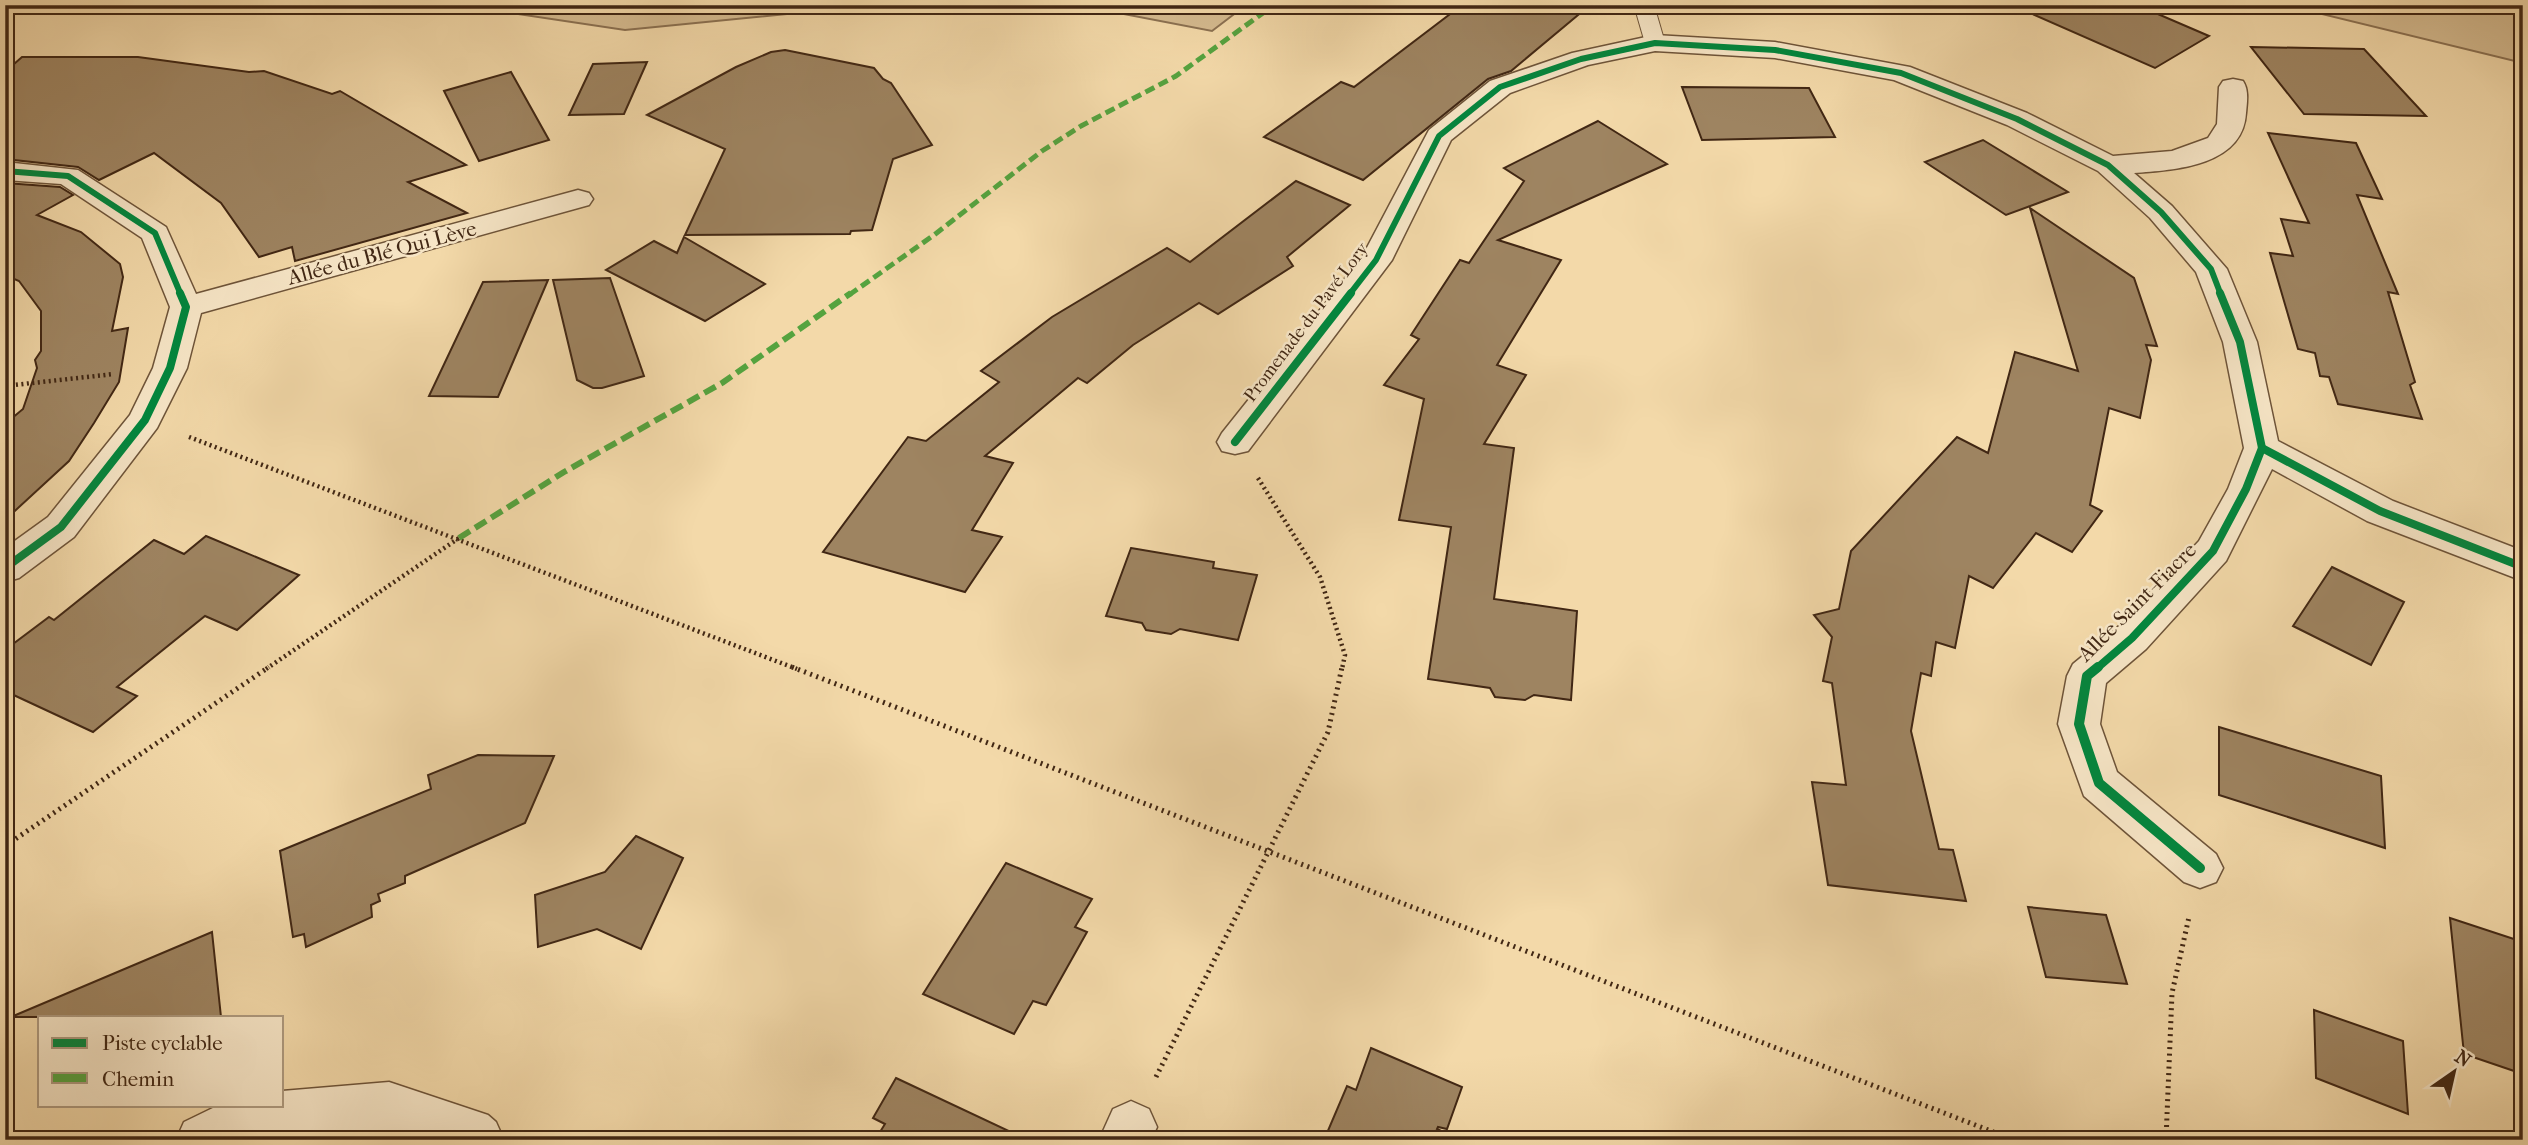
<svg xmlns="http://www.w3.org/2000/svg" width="2528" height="1145" font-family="'IM FELL French Canon',serif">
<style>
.green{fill:#d5bb90;stroke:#8b7152;stroke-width:2}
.building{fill:#9e8461;stroke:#412714;stroke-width:2}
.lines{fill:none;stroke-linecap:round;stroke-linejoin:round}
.service-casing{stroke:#6e5439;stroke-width:2}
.minor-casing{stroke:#6e5439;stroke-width:3}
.path-far1{stroke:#412714;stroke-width:4.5;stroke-dasharray:2 3.5;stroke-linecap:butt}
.path{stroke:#412714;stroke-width:5;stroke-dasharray:2 4.5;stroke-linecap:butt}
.service{fill:#f7e6c7;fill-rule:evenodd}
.minor{fill:#f7e6c7;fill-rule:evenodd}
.quiet-far1{stroke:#55a33f;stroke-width:5;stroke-dasharray:10 5;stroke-linecap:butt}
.quiet{stroke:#55a33f;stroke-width:6;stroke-dasharray:13 6;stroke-linecap:butt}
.cycleway-far2-casing{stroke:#f7e6c7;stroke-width:10}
.cycleway-far1-casing{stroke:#f7e6c7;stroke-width:12}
.cycleway-casing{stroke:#f7e6c7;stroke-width:15}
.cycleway-far2{stroke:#00873e;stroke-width:6}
.cycleway-far1{stroke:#00873e;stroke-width:8}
.cycleway{stroke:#00873e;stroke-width:10}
.labels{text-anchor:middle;stroke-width:5;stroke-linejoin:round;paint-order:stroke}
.far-street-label{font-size:18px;fill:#412714;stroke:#f7e6c7}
.street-label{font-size:21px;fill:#412714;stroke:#f7e6c7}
</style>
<rect width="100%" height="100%" fill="#f3d9a9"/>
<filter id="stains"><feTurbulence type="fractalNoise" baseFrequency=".00286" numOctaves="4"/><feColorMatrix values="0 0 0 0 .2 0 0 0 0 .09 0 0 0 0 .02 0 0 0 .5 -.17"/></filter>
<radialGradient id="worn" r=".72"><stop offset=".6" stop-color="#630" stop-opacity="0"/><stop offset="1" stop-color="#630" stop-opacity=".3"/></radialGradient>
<g class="green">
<path d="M458,5h419l-252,25z"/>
<path d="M1077,5h169l-34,26z"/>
<path d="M2285,5h238v58z"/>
</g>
<g class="building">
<path d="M1462,5h128l-79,66 -23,8 -125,101 -99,-43 77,-55 13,5z"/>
<path d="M2012,5h125l72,31 -54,32z"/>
<path d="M2251,47l113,2 62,67 -122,-2z"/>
<path d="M785,50l89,18 9,11 8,4 41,62 -39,14 -21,71 -21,1 -1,3 -165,1 40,-86 -78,-34 89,-48 35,-15z"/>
<path d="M22,57h116l111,15 15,-1 68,23 8,-3 126,74 -58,17 59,31 -172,48 -3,-14 -33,10 -38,-54 -67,-50 -55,27 -21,-13 -73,-8v-87z"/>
<path d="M647,62l-23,52 -55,1 24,-51z"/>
<path d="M511,72l38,68 -70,21 -35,-70z"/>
<path d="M1682,87l127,1 26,49 -133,3z"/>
<path d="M1598,121l69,43 -169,76 63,20 -64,105 29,10 -42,69 30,4 -20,151 83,12 -6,89 -37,-5 -9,5 -30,-3 -5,-9 -62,-9 23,-152 -52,-7 25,-121 -40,-14 35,-46 -8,-4 49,-75 9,3 55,-82 -20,-13z"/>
<path d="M2268,133l88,10 26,56 -25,-4 41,99 -10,-2 27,90 -5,3 12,34 -84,-15 -9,-27 -9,-1 -5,-23 -17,-4 -28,-96 23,3 -12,-37 28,4z"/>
<path d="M1983,140l85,52 -62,23 -81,-53z"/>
<path d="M1296,181l54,24 -63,52 6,9 -75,48 -19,-11 -66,42 -46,38 -9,-5 -93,78 28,7 -41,67 30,7 -37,55 -142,-40 85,-115 18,4 73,-59 -18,-11 71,-54 115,-69 23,14z"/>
<path d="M5,183l55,4 13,8 -36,20 44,17 39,32 3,13 -11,54 16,-3 -9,54 -25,41 -25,38 -64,59v-96l18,-15 14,-41 -2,-8 6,-9v-40l-22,-30 -14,-6z"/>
<path d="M2030,208l104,70 23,68 -11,-1 5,15 -11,58 -31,-10 -19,97 12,6 -30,41 -36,-19 -43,55 -24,-12 -14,72 -19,-6 -5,34 -10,-3 -10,58 28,118 14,1 13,51 -138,-16 -16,-103 34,3 -14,-102 -9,-2 9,-44 -18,-22 25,-6 12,-58 106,-114 31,16 27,-101 63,19z"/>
<path d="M684,237l81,47 -60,37 -99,-51 48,-29 23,12z"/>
<path d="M610,278l34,98 -42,12h-9l-16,-8 -24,-100z"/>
<path d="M548,280l-50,117 -69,-1 54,-114z"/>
<path d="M206,536l93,39 -62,55 -32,-14 -88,71 20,9 -44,36 -88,-41v-41l44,-33 5,3 100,-80 30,14z"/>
<path d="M1131,548l83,14 -1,6 44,7 -19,65 -58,-11 -9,5 -25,-4 -4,-7 -36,-7z"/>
<path d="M2332,567l72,35 -33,63 -78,-39z"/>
<path d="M2219,727l162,49 4,72 -166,-53z"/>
<path d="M478,755l76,1 -29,67 -120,53v7l-27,11 2,7 -9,4 1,12 -66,30 -2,-13 -11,3 -13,-86 151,-62 -3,-14z"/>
<path d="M636,836l47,22 -42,91 -44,-20 -59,18 -3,-52 70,-23z"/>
<path d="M1006,863l86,36 -17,28 12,5 -41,73 -13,-4 -19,33 -91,-40z"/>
<path d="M2028,907l78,8 21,69 -81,-7z"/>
<path d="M2450,918l73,24v132l-59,-20z"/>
<path d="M212,932l9,85h-210z"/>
<path d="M2314,1010l89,31 5,73 -92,-36z"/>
<path d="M1371,1048l91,39 -15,42 -9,-2 -1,2 23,11h-136l23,-54 9,4z"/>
<path d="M896,1078l132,62h-153l10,-16 -12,-6z"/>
</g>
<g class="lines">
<defs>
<path id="service" d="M1634,5h20l11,38 -3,4h-14l-3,-4z"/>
<g id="minor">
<path d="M1655,35l120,7 135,25 117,46 86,43 59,-5 36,-13 9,-14 2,-37 4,-6 10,-2 10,2c6,9 4,21 3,32 -3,53 -71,57 -112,60l38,33 55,63 30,73 21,99 115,60 130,50v30l-156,-60 -95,-52 -46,92 -80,88 -40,34 -6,41 17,48 99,82 7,14 -7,14 -16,6 -16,-6 -100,-86 -26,-72 9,-48 6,-12 45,-37 81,-86 29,-52 16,-41 -21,-106 -27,-70 -46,-54 -52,-47 -91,-46 -113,-45 -119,-22 -120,-7 -67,14 -78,28 -59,47 -59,120 -144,191 -13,3 -13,-3 -5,-9 5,-9 140,-176 67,-127 61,-49 82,-28z"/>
<path d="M5,162l73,8 88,57 30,67 382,-104 11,3 4,6 -4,6 -388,108 -14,55 -30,60 -83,109 -55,41 -14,4v-34l43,-31 82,-102 23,-47 17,-61 -28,-69 -81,-54 -56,-4z"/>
<path d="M389,1082l99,33 8,7 8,18h-95l-20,-6 -75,6h-138l8,-18 35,-17h63v-14z"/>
<path d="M1131,1101l18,8 8,18 -6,13h-52l14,-31z"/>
</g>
</defs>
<use href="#service" class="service-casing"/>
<use href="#minor" class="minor-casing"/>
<g class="path-far1">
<path d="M5,386l109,-12"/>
<path d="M189,437l608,232"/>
<path d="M1258,478l62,99 25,78 -3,14"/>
<path d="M266,669l193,-131"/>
</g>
<g class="path">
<path d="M792,667l1222,473"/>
<path d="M5,846l264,-179"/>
<path d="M1156,1077l172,-345 14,-65"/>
<path d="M2166,1140l6,-147 17,-76"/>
</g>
<use href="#service" class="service"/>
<use href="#minor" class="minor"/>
<path class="quiet-far1" d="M849,295l85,-60 108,-84 39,-25 95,-50 98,-71"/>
<path class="quiet" d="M459,538l105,-66 158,-89 129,-90"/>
<defs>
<g id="cycleway-far2">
<path d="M5,171l63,5 87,57 26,62"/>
<path d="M1349,295l27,-35 63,-124 61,-49 81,-28 74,-16 120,7 126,23 116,46 91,46 53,47 50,57 10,26"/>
</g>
<g id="cycleway-far1">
<path d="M2220,293l20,49 22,106 118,63 143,56"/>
<path d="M1235,442l116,-149"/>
<path d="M5,568l56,-41 84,-107 25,-52 16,-61 -6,-14"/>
<path d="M2096,669l36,-31 81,-87 33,-62 16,-41"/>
</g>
<path id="cycleway" d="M2098,667l-11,9 -8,48 20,59 101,85"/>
</defs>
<use href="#cycleway-far2" class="cycleway-far2-casing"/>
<use href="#cycleway-far1" class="cycleway-far1-casing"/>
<use href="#cycleway" class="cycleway-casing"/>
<use href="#cycleway-far2" class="cycleway-far2"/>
<use href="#cycleway-far1" class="cycleway-far1"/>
<use href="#cycleway" class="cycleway"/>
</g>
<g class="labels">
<g class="far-street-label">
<text transform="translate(1306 322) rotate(-53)" y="6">Promenade du Pavé Lory</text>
</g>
<g class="street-label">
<text transform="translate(382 253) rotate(-15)" y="7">Allée du Blé Qui Lève</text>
<text transform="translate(2137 602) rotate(-45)" y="7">Allée Saint-Fiacre</text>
</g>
</g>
<rect width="2528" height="1145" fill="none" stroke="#f3d9a9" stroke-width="28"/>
<rect x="7" y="7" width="2514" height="1131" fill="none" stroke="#412714" stroke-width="3.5"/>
<rect x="14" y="14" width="2500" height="1117" fill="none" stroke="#412714" stroke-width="2"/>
<rect x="38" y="1016" width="245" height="91" fill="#f7e6c7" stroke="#ae9a7f" stroke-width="2"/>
<rect x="52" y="1038" width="35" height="10" fill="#00873e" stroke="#ae9a7f" stroke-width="2"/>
<text x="102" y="1050" font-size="21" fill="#412714">Piste cyclable</text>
<rect x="52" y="1073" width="35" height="10" fill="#55a33f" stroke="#ae9a7f" stroke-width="2"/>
<text x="102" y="1086" font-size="21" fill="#412714">Chemin</text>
<g transform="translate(2454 1072) rotate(34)" stroke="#f7e6c7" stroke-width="5" paint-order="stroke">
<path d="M0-5L12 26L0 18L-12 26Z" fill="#412714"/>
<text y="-10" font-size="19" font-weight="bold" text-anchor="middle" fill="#412714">N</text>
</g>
<rect width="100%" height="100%" filter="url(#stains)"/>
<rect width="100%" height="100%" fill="url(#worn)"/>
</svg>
